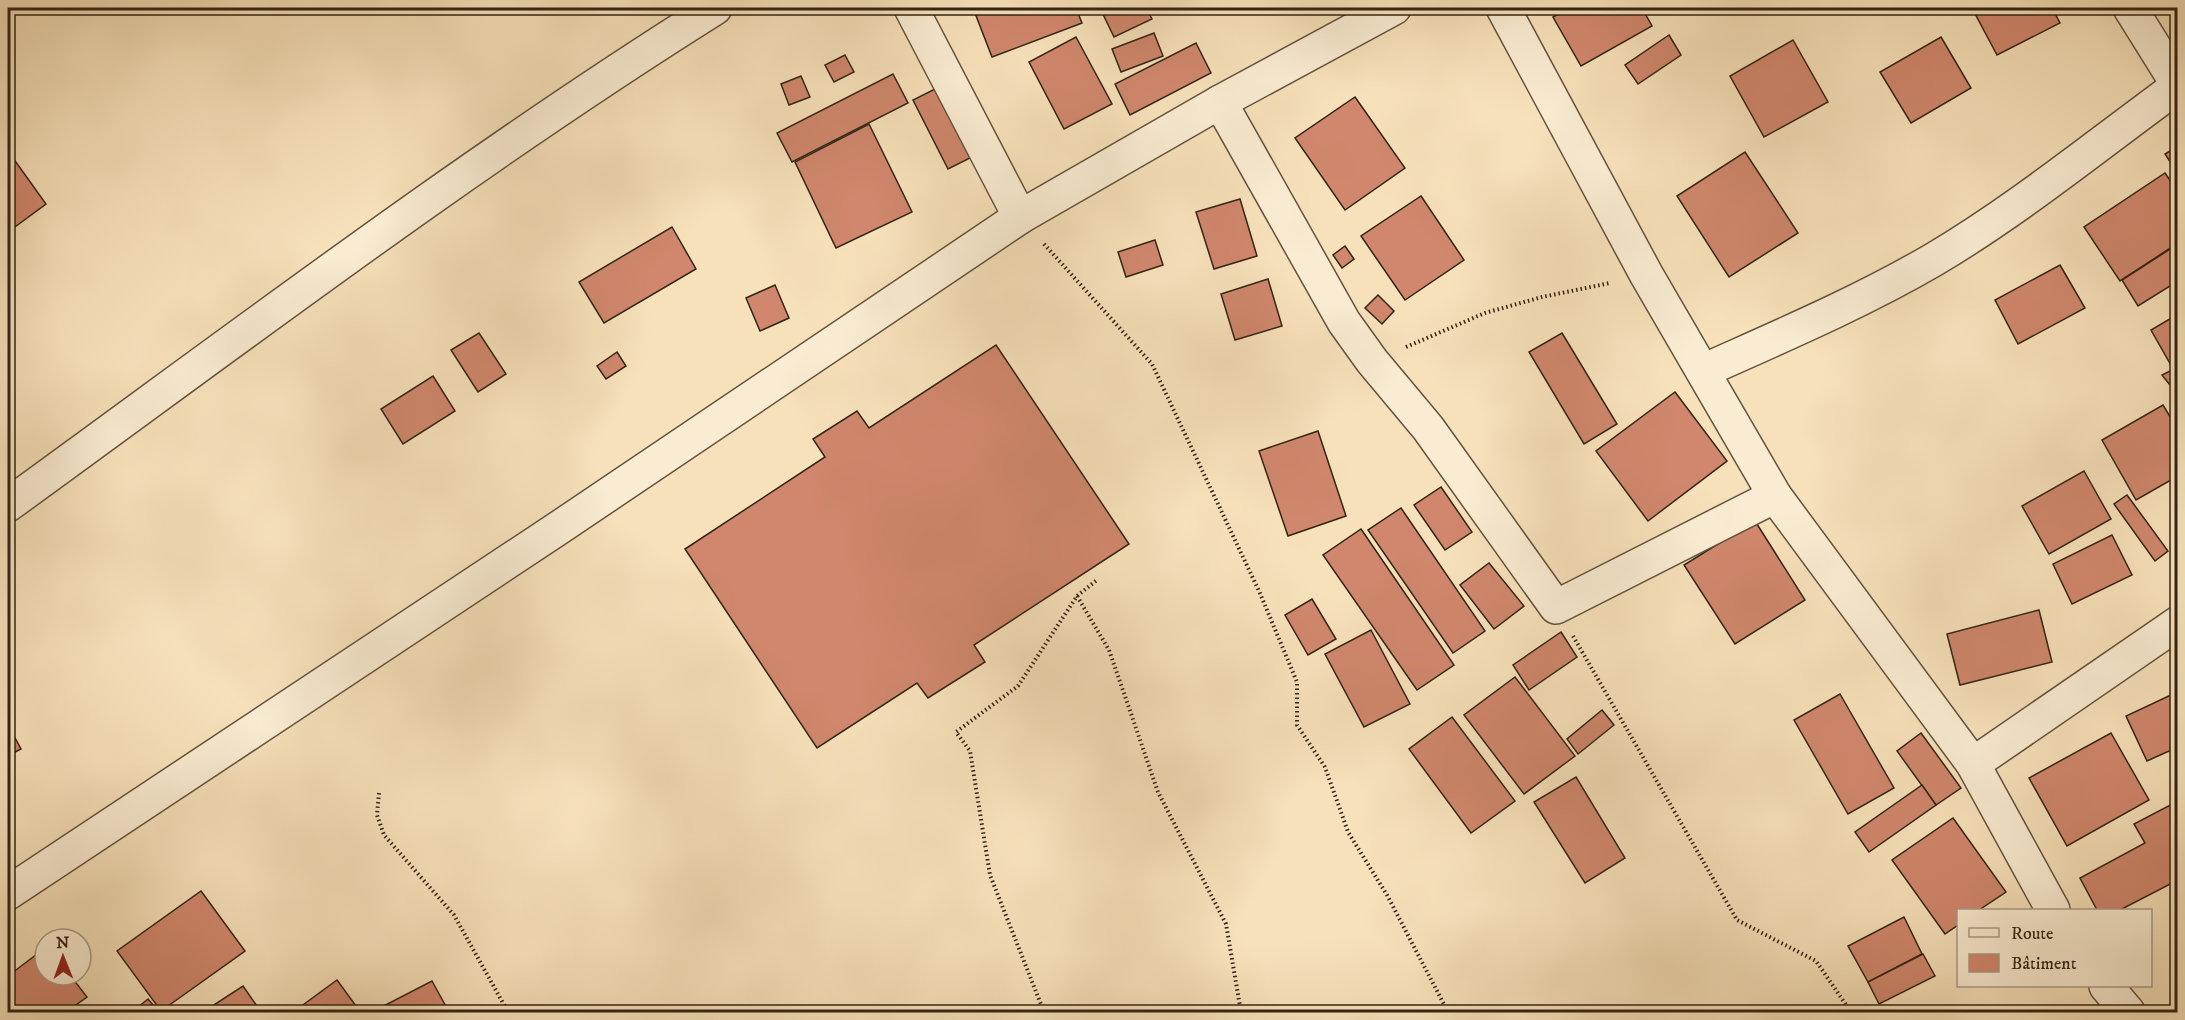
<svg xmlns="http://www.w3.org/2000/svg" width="2185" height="1020" font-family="'IM FELL DW Pica',serif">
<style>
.building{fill:#d0876d;stroke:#322414;stroke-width:1.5}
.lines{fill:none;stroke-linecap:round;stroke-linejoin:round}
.minor-casing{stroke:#63533e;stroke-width:36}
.path{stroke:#322414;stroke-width:4;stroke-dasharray:1.5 3;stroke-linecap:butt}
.minor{stroke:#faecd2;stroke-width:33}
</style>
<rect width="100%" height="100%" fill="#f7e1ba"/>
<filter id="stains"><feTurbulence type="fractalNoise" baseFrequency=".00333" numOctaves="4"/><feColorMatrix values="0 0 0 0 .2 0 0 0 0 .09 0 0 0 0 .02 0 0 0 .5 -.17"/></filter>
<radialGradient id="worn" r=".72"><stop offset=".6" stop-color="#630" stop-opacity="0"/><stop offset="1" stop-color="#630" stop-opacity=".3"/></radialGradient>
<g class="building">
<path d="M973,8h103l6,15 -90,34z"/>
<path d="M1100,8h46l6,11 -38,18z"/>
<path d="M1569,8h73l10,18 -71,40 -28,-49z"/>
<path d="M1972,8h80l8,15 -63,32z"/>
<path d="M1154,33l9,23 -42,16 -9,-23z"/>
<path d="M1669,35l12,20 -43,29 -13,-19z"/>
<path d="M1076,37l36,67 -48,25 -35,-67z"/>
<path d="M1941,37l30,51 -60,35 -31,-51z"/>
<path d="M1793,40l35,62 -64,35 -34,-61z"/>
<path d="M1196,43l15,30 -81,42 -15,-31z"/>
<path d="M845,55l9,17 -20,10 -9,-17z"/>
<path d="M893,74l15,29 -116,59 -15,-29z"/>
<path d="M801,76l9,21 -21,8 -8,-21z"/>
<path d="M939,87l35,69 -26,13 -35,-69z"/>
<path d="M1355,97l50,71 -60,42 -50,-72z"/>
<path d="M869,124l43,88 -76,36 -41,-86z"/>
<path d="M2178,146v28l-13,-20z"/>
<path d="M8,151l38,53 -38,28z"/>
<path d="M1745,152l53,81 -69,44 -52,-81z"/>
<path d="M2165,173l13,19v51l-58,38 -36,-54z"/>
<path d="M1421,196l43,64 -59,40 -44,-64z"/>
<path d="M1240,199l17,57 -43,13 -18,-57z"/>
<path d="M672,227l24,42 -92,54 -25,-41z"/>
<path d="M1155,240l8,25 -37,12 -8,-25z"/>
<path d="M2178,244v37l-40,25 -16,-26z"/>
<path d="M1345,246l9,13 -12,9 -9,-13z"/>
<path d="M2060,265l25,43 -67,36 -23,-44z"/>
<path d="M1268,279l14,47 -47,14 -14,-46z"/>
<path d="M775,285l14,33 -29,13 -14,-33z"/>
<path d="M1378,295l16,16 -12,13 -17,-16z"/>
<path d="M2178,314v50l-6,3 -21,-37z"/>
<path d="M479,333l27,41 -28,18 -27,-42z"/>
<path d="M1562,333l55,91 -33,20 -55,-92z"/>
<path d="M996,345l133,199 -155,101 11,17 -57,36 -11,-15 -100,65 -132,-199 140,-92 -12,-18 44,-28 12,17z"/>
<path d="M617,352l9,14 -20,13 -9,-13z"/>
<path d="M2178,367v28l-16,-20z"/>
<path d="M433,376l22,35 -52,33 -22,-35z"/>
<path d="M1675,392l52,69 -79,60 -52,-70z"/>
<path d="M2163,405l15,25v46l-42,24 -34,-60z"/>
<path d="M1318,431l28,85 -58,20 -29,-85z"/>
<path d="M2084,471l27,48 -62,35 -27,-48z"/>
<path d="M1441,487l31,45 -27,18 -31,-45z"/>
<path d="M2127,495l41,56 -13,10 -41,-57z"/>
<path d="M1401,508l84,123 -32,22 -85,-123z"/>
<path d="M1755,521l50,79 -70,44 -51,-79z"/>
<path d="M1361,529l93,136 -37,25 -94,-135z"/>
<path d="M2112,535l20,40 -60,29 -19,-40z"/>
<path d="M1489,563l35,43 -30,23 -34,-44z"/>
<path d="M1312,599l24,40 -28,16 -23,-40z"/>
<path d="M2039,610l13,52 -92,23 -13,-51z"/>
<path d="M1371,630l39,74 -46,23 -39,-73z"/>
<path d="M1561,632l16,25 -48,33 -16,-25z"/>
<path d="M1515,677l60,79 -51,38 -60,-79z"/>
<path d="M1840,694l54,94 -46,26 -54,-94z"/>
<path d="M2173,694l5,9v44l-31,14 -21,-45z"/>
<path d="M1602,710l12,15 -36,29 -11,-15z"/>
<path d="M1452,717l63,84 -44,32 -62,-84z"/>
<path d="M8,725l13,24 -13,7z"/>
<path d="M1921,733l40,55 -25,17 -39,-54z"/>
<path d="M2111,733l38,67 -82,46 -38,-68z"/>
<path d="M1576,777l49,81 -40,25 -51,-81z"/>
<path d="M1922,785l14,20 -67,47 -14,-20z"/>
<path d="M2178,801v79l-58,30h-23l-17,-32 65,-35 -11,-19z"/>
<path d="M1953,818l53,74 -27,18h-21v15l-13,9 -53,-74z"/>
<path d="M201,891l44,60 -84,60 -44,-60z"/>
<path d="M1904,917l18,37 -54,28 -20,-36z"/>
<path d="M45,948v27h25l17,22 -21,15h-52l-6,-9v-27z"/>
<path d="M1923,954l12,22 -56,28 -11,-22z"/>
<path d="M337,980l22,30 -3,2h-48l-5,-7z"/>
<path d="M432,981l17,31h-77z"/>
<path d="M243,986l18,26h-58z"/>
<path d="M148,999l11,13h-27z"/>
</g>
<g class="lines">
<defs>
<g id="minor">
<path d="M1503,8l143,266 129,222"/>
<path d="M2130,8l48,77"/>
<path d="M1220,102l124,220 28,39 56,67 128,179 219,-111 198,268 80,146"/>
<path d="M1020,217l200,-115 174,-94"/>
<path d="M1703,371c78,-35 156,-68 230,-111 86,-51 164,-115 245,-174"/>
<path d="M8,505c233,-169 463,-344 707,-497"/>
<path d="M1973,764l205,-141"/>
<path d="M8,893l552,-366 460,-310 -109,-209"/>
<path d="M2106,986l22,26"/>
</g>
</defs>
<use href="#minor" class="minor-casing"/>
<g class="path">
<path d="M1044,244l108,120 107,227 38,91v43l28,42 23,65 39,63 61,117"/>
<path d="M1406,347l79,-34 57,-16 68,-14"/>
<path d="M1077,596l32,54 49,142 68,132 15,88"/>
<path d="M1573,636l164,284 79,41 35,51"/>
<path d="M379,793l-2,22 7,20 70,80 54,97"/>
<path d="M1044,1012l-54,-137 -20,-124 -14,-19 62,-46 59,-90 20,-16"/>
</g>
<use href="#minor" class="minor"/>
</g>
<rect width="2185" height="1020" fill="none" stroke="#f7e1ba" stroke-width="30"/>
<rect x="9" y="9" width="2167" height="1002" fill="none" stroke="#322414" stroke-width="3"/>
<rect x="15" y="15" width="2155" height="990" fill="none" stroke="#322414" stroke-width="1.5"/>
<rect x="1957" y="909" width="195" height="78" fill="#faecd2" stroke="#aa9c86" stroke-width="1.5"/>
<rect x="1969" y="928" width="30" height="9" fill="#faecd2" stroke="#aa9c86" stroke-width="1.5"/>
<text x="2011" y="939" font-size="18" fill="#322414">Route</text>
<rect x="1969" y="954" width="30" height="18" fill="#d0876d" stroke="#aa9c86" stroke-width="1.5"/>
<text x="2011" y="969" font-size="18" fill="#322414">Bâtiment</text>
<g transform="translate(63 957) rotate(359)"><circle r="28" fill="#faecd2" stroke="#aa9c86" stroke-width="1.5"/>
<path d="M0-4.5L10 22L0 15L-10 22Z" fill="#8f2418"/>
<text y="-9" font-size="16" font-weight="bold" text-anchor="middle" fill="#322414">N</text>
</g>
<rect width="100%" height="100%" filter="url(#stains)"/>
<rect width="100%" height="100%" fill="url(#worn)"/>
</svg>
